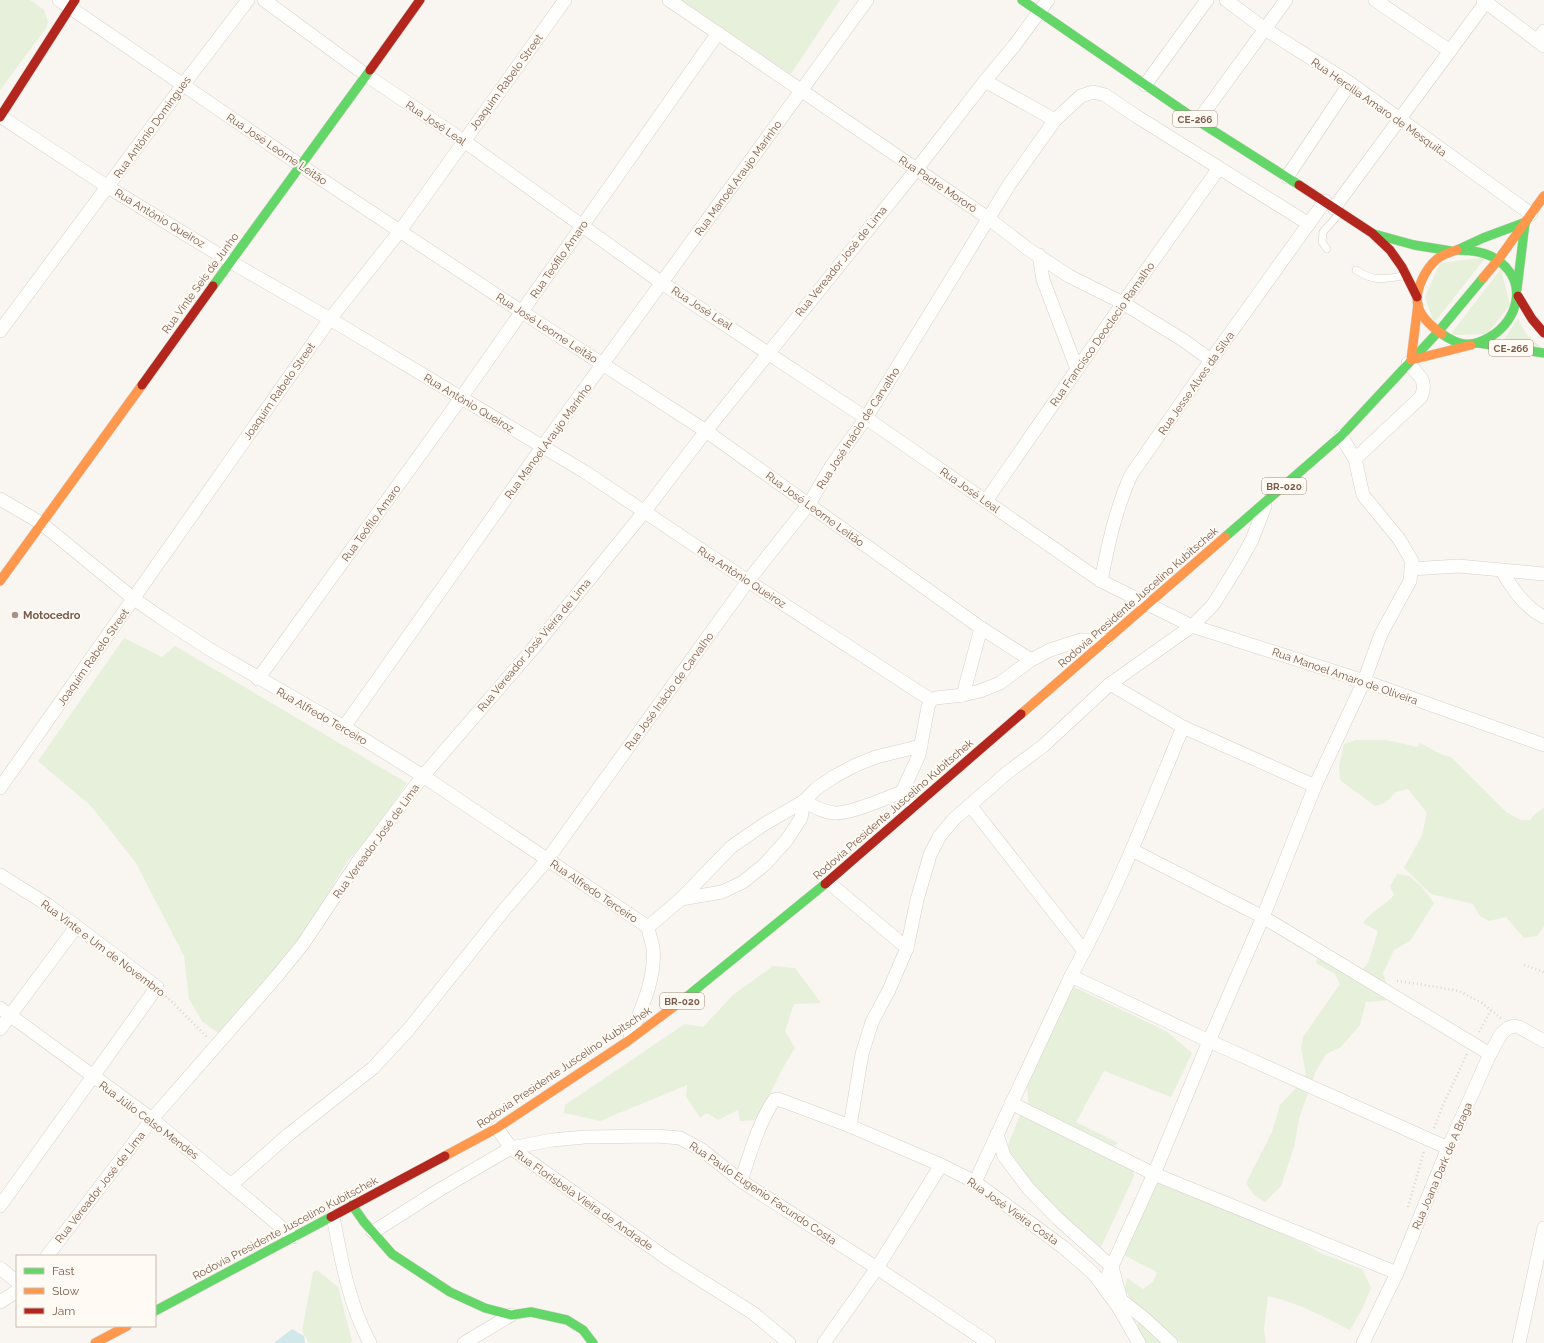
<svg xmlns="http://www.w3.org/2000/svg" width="1544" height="1343" font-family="Raleway,sans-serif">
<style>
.green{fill:#e7f0db}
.water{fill:#d0e8ea}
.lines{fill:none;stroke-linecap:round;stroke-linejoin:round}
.lane-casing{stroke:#d7d1cb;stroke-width:8}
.street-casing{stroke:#d7d1cb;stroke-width:14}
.fast-casing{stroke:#d9d2cb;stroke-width:10}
.slow-casing{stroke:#d9d2cb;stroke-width:10}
.jam-casing{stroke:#d9d2cb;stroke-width:10}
.path{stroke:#dcd5d0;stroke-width:2.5;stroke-dasharray:1 3;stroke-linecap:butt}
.lane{stroke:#fefefd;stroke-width:7}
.street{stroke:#fefefd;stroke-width:13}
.fast{stroke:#63d668;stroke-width:9}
.slow{stroke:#ff974d;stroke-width:9}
.jam{stroke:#b3261e;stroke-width:9}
.poi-dot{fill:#a69286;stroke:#fffaf3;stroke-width:1.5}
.labels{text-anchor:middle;stroke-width:4;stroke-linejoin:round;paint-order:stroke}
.shield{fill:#fffaf3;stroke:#a28b7f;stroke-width:1}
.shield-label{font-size:10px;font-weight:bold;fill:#7a5c4d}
.street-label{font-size:11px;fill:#7a5c4d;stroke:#fffaf3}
.poi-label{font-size:11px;font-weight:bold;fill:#7a5c4d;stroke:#fffaf3;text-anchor:start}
</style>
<rect width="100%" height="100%" fill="#f9f5f0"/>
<g class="green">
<path d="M0,0h30l14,10 4,12 -2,6 -46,62z"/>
<path d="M677,0h163l-49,74z"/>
<path d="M1486,257l-52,66 -9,-26 15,-34z"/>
<path d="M1501,269l9,36 -23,29 -37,1z"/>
<path d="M1518,318l8,16 18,16 -42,-7z"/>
<path d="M124,638l38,19 13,-11 232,137 -33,48 -27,31 -48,79 -78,94 -19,-14 -13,-22 -5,-43 -48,-93 -45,-57 -53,-45z"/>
<path d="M1356,740h30l32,7 2,-4 23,12 8,2 55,55 15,8h9l6,-7 8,-5v118l-7,10 -13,2 -18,-21 -17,4 -9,-5 -7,-12 -42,-10 -27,-26 18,-33 5,-22 -19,-24 -12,3 -11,11 -10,3 -35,-26 -1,-13 5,-23z"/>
<path d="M1397,874l12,2 12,10 13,17 -24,38 -16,9 -11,23 8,27 -25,2 -6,23 -19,22 -15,7 -11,19 -16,46 -5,28 -13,39 -16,16 -11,-7 -8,-12 26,-51 8,-27 16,-17 10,-14 -5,-26 2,-11 37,-53 -5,-10 -19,-11 2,-8 38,22 12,-14 10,-32 -15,-8c8,-12 22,-17 31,-28l-4,-9z"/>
<path d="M773,966l22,2 26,35 -27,1 -9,27 10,17 -11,18 -27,54 -17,1 -2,-11 -20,10 -11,-7 -7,5 -14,-22 1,-11 -87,36 -36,-8 1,-8 120,-81 18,3 30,-32z"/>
<path d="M1072,986l94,45 26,22 -21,44 -67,-26 -28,51 42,21 -5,4 -84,-38 -3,-36z"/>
<path d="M1020,1115l112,51 2,10 -33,71 -59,-47 -36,-50z"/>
<path d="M1155,1179l151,65 12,8 44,17 9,19 -10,23 -11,19c-26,-13 -53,-28 -82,-34l-4,33 2,14h-85l-45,-36 -11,-17 2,-12 16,11 10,-7 4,-10 -37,-19z"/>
<path d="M317,1270l21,17 14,54 -2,2h-41l-7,-12 11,-59z"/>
<path d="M1137,1320l26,23h-20l-3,-5z"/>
</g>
<path class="water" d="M292,1329l12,7 1,7h-31z"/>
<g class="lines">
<defs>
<g id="lane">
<path d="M1327,249l-5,-7 1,-10 16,-18"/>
<path d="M1356,270c18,12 27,9 47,6"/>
</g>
<g id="street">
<path d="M59,0l241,165 222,147 184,119 275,197 50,32"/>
<path d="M264,0l102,75 98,66 198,142 204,135 235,163 91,45 172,55 180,64"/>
<path d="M669,0l319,218 40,31 41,27 54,27 60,37 28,20"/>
<path d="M1226,0l39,29 85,54 181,131"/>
<path d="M1375,0l75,51"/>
<path d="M1483,0l61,46"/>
<path d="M1537,41l7,-10"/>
<path d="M985,81l70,39"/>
<path d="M1145,85l62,-85"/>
<path d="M0,116l108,71 123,75 99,57 255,153 163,109 183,119"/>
<path d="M1198,121l88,-121"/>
<path d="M1287,177l63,-94"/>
<path d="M1334,208l152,-206"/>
<path d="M1039,255l4,25 34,89"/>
<path d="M0,331l183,-246 65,-85"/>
<path d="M1355,459l66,-62c7,-17 -2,-21 -13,-34"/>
<path d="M0,499l41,24 93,76 26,18 49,32 135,78 79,49 225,151"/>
<path d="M986,501l137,-198 96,-135"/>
<path d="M1411,569l47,-3 86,8"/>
<path d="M1502,571c10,17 23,37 42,46"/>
<path d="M1101,581c7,-36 15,-73 30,-106l80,-115 114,-159"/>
<path d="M258,679l203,-281 257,-365"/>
<path d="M1110,684l73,43 132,59"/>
<path d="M963,695l18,-67"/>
<path d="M344,727l199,-281 324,-446"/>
<path d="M0,788l330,-469 70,-88 165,-231"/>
<path d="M970,805l114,146"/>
<path d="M914,806l-12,-14 17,-37 9,-48 3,-7 5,-2 27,-3 17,-4 20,-8 31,-23 19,-10 31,-10h25"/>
<path d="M1132,850l131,67 227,137"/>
<path d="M0,875l48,30 109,82 -157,219"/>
<path d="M828,882l79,66"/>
<path d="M681,899l41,-7 21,-10 21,-17 22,-24 15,-23 3,-17c9,5 21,12 32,12 17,0 50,-15 66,-21"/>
<path d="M648,927l33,-28 50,-52 32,-22 41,-24 13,-13 18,-12 21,-11 20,-8 45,-11"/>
<path d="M1071,976l138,65 239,107"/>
<path d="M0,1008l152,111 141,118"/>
<path d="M0,1029l76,-102"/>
<path d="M630,1037c11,-28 26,-58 23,-89 -1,-6 -4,-14 -5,-21"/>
<path d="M1011,1103l143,71 243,99"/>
<path d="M850,1126l12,-72 10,-32 17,-32 18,-42 10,-48 13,-45 9,-18 15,-18 54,-47 35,-26 67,-62 82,-58 21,-21 22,-35 17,-30 13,-34"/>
<path d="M497,1128l14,20 41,-8 33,-3 72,-1 23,2 22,12 39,31 136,87 112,75"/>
<path d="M997,1134l7,22 24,32 29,30 55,49 9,33 24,19 26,24"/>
<path d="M741,1181c9,-27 17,-57 33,-81l3,-1 9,3 64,24 91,39 34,17 88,65 31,27 25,34 20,35"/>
<path d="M975,1182l96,-206c44,-80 77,-165 112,-249"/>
<path d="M231,1185l57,-50 85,-67 36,-39 95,-119 43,-50 201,-279 61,-77 23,-39 34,-47 143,-233 46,-65 26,-24 12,-4 12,3 31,21 173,108"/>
<path d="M333,1216c8,43 16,89 37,127"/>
<path d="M373,1232l66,-42 72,-42 161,114 81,51 36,30"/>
<path d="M47,1256l105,-137 125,-143 26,-32 56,-84 64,-84 108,-125 113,-139 62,-81 210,-261 69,-89 29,-35 34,-46"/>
<path d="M0,1268l17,14"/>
<path d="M1103,1286l51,-112 55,-133 54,-124 52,-131 49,-105 17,-47 29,-53 2,-20 -13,-22 -36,-44 -8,-36 -14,-23"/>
<path d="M0,1302l17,-11"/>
<path d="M464,1343l47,-28"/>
<path d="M824,1343l53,-75 64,-103"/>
<path d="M1363,1343l34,-70 51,-125 42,-94 11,-20 7,-6 6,-2 5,1 25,14"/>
<path d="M1519,1343l25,-115"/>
</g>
<g id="fast">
<path d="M1022,0l176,121 101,64"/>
<path d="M1374,234l40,11 37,6"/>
<path d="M1457,250l26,-12 43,-16"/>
<path d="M213,286l157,-216"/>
<path d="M1517,289l8,-66"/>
<path d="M1442,334c17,12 29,14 48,3 30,-18 38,-57 6,-78 -12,-8 -26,-9 -39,-9"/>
<path d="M1478,343l66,10"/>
<path d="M1225,537l116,-101 97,-104 45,-54"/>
<path d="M684,999l141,-115"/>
<path d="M352,1205l12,17 28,32 58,38 35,16 26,7 20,-3 36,8 16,10 10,13"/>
<path d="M155,1311l176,-94"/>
</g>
<g id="slow">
<path d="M1483,278l15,-18 46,-64"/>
<path d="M1442,334c-10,-7 -21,-17 -24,-28 -4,-16 8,-38 19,-47 6,-5 13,-7 20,-9"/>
<path d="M1411,360l60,-15"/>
<path d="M1411,360l7,-56"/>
<path d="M0,581l142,-196"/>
<path d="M1021,714l204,-177"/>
<path d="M445,1156l52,-28 131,-87 56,-42"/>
<path d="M95,1343l32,-17"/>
</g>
<g id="jam">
<path d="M370,70l50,-70"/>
<path d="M0,117l75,-117"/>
<path d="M1299,185l73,48 18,17 12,17 15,30"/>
<path d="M1518,296l14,23 12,14"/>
<path d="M142,385l71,-99"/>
<path d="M825,884l196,-170"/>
<path d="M331,1217l114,-61"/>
</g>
</defs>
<use href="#lane" class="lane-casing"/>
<use href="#street" class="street-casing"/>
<use href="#fast" class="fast-casing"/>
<use href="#slow" class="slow-casing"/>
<use href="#jam" class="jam-casing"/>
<g class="path">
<path d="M1524,965l20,7"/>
<path d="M1397,981l22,3 40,7 23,12 19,15"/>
<path d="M166,996l42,42"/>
<path d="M1479,1032l12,-22"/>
<path d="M1434,1128l8,-21 25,-53"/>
<path d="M1408,1207l16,-56"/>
</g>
<use href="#lane" class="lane"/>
<use href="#street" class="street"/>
<use href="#fast" class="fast"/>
<use href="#slow" class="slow"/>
<use href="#jam" class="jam"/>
</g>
<circle class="poi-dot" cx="15" cy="615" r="4"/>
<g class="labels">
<g class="shield">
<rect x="1173" y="111" width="44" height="16" rx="3"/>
<rect x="1489" y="340" width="44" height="16" rx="3"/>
<rect x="1262" y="478" width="44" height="16" rx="3"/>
<rect x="660" y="993" width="44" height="16" rx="3"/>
</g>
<g class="shield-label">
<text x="1195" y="123">CE-266</text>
<text x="1511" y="352">CE-266</text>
<text x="1284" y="490">BR-020</text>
<text x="682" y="1005">BR-020</text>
</g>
<g class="street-label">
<text transform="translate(506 82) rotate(-54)" y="4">Joaquim Rabelo Street</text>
<text transform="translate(1379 107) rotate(35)" y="4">Rua Hercilia Amaro de Mesquita</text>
<text transform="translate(436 123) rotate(34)" y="4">Rua José Leal</text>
<text transform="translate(152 127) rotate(-54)" y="4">Rua Antônio Domingues</text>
<text transform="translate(277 149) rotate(34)" y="4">Rua José Leorne Leitão</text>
<text transform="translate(738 178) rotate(-54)" y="4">Rua Manoel Araujo Marinho</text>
<text transform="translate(938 184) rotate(34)" y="4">Rua Padre Mororó</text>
<text transform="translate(160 218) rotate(31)" y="4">Rua Antônio Queiroz</text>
<text transform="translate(559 259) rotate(-55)" y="4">Rua Teófilo Amaro</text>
<text transform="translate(841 261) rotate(-51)" y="4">Rua Vereador José de Lima</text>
<text transform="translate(200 283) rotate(-54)" y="4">Rua Vinte Seis de Junho</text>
<text transform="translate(702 308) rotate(33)" y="4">Rua José Leal</text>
<text transform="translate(547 328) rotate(33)" y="4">Rua José Leorne Leitão</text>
<text transform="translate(1102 334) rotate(-55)" y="4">Rua Francisco Deoclecio Ramalho</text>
<text transform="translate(1196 383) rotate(-55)" y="4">Rua Jesse Alves da Silva</text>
<text transform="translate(279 391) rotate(-55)" y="4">Joaquim Rabelo Street</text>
<text transform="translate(469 403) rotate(31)" y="4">Rua Antônio Queiroz</text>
<text transform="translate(858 428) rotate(-57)" y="4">Rua José Inácio de Carvalho</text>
<text transform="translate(548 441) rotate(-54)" y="4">Rua Manoel Araujo Marinho</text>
<text transform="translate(970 490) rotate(35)" y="4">Rua José Leal</text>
<text transform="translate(815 509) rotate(36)" y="4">Rua José Leorne Leitão</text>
<text transform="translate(371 523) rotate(-54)" y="4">Rua Teófilo Amaro</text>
<text transform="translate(742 577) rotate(33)" y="4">Rua Antônio Queiroz</text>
<text transform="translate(1138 597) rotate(-41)" y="4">Rodovia Presidente Juscelino Kubitschek</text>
<text transform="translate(534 645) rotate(-50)" y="4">Rua Vereador José Vieira de Lima</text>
<text transform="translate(93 657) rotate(-55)" y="4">Joaquim Rabelo Street</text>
<text transform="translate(1345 676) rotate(19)" y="4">Rua Manoel Amaro de Oliveira</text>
<text transform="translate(669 691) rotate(-54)" y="4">Rua José Inácio de Carvalho</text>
<text transform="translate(322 716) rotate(30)" y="4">Rua Alfredo Terceiro</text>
<text transform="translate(893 809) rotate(-41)" y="4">Rodovia Presidente Juscelino Kubitschek</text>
<text transform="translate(376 841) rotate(-54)" y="4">Rua Vereador José de Lima</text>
<text transform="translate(594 891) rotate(34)" y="4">Rua Alfredo Terceiro</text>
<text transform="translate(103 948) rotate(37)" y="4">Rua Vinte e Um de Novembro</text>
<text transform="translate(564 1067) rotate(-34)" y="4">Rodovia Presidente Juscelino Kubitschek</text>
<text transform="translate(149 1120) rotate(37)" y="4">Rua Júlio Celso Mendes</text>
<text transform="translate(1442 1166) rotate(-67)" y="4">Rua Joana Dark de A Braga</text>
<text transform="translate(100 1187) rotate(-52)" y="4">Rua Vereador José de Lima</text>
<text transform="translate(763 1193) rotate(34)" y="4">Rua Paulo Eugenio Facundo Costa</text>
<text transform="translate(584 1200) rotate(35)" y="4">Rua Florisbela Vieira de Andrade</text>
<text transform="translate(1013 1211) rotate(35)" y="4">Rua José Vieira Costa</text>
<text transform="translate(285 1228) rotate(-28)" y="4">Rodovia Presidente Juscelino Kubitschek</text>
</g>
<g class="poi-label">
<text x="23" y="619">Motocedro</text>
</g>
</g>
<rect x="16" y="1255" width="140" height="72" fill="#fffaf3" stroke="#cabbb1"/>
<rect x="24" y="1268" width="20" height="6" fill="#63d668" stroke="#cabbb1"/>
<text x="52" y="1275" font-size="12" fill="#7a5c4d">Fast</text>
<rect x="24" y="1288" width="20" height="6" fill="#ff974d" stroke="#cabbb1"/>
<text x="52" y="1295" font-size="12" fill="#7a5c4d">Slow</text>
<rect x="24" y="1308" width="20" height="6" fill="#b3261e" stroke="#cabbb1"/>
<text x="52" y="1315" font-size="12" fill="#7a5c4d">Jam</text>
</svg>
